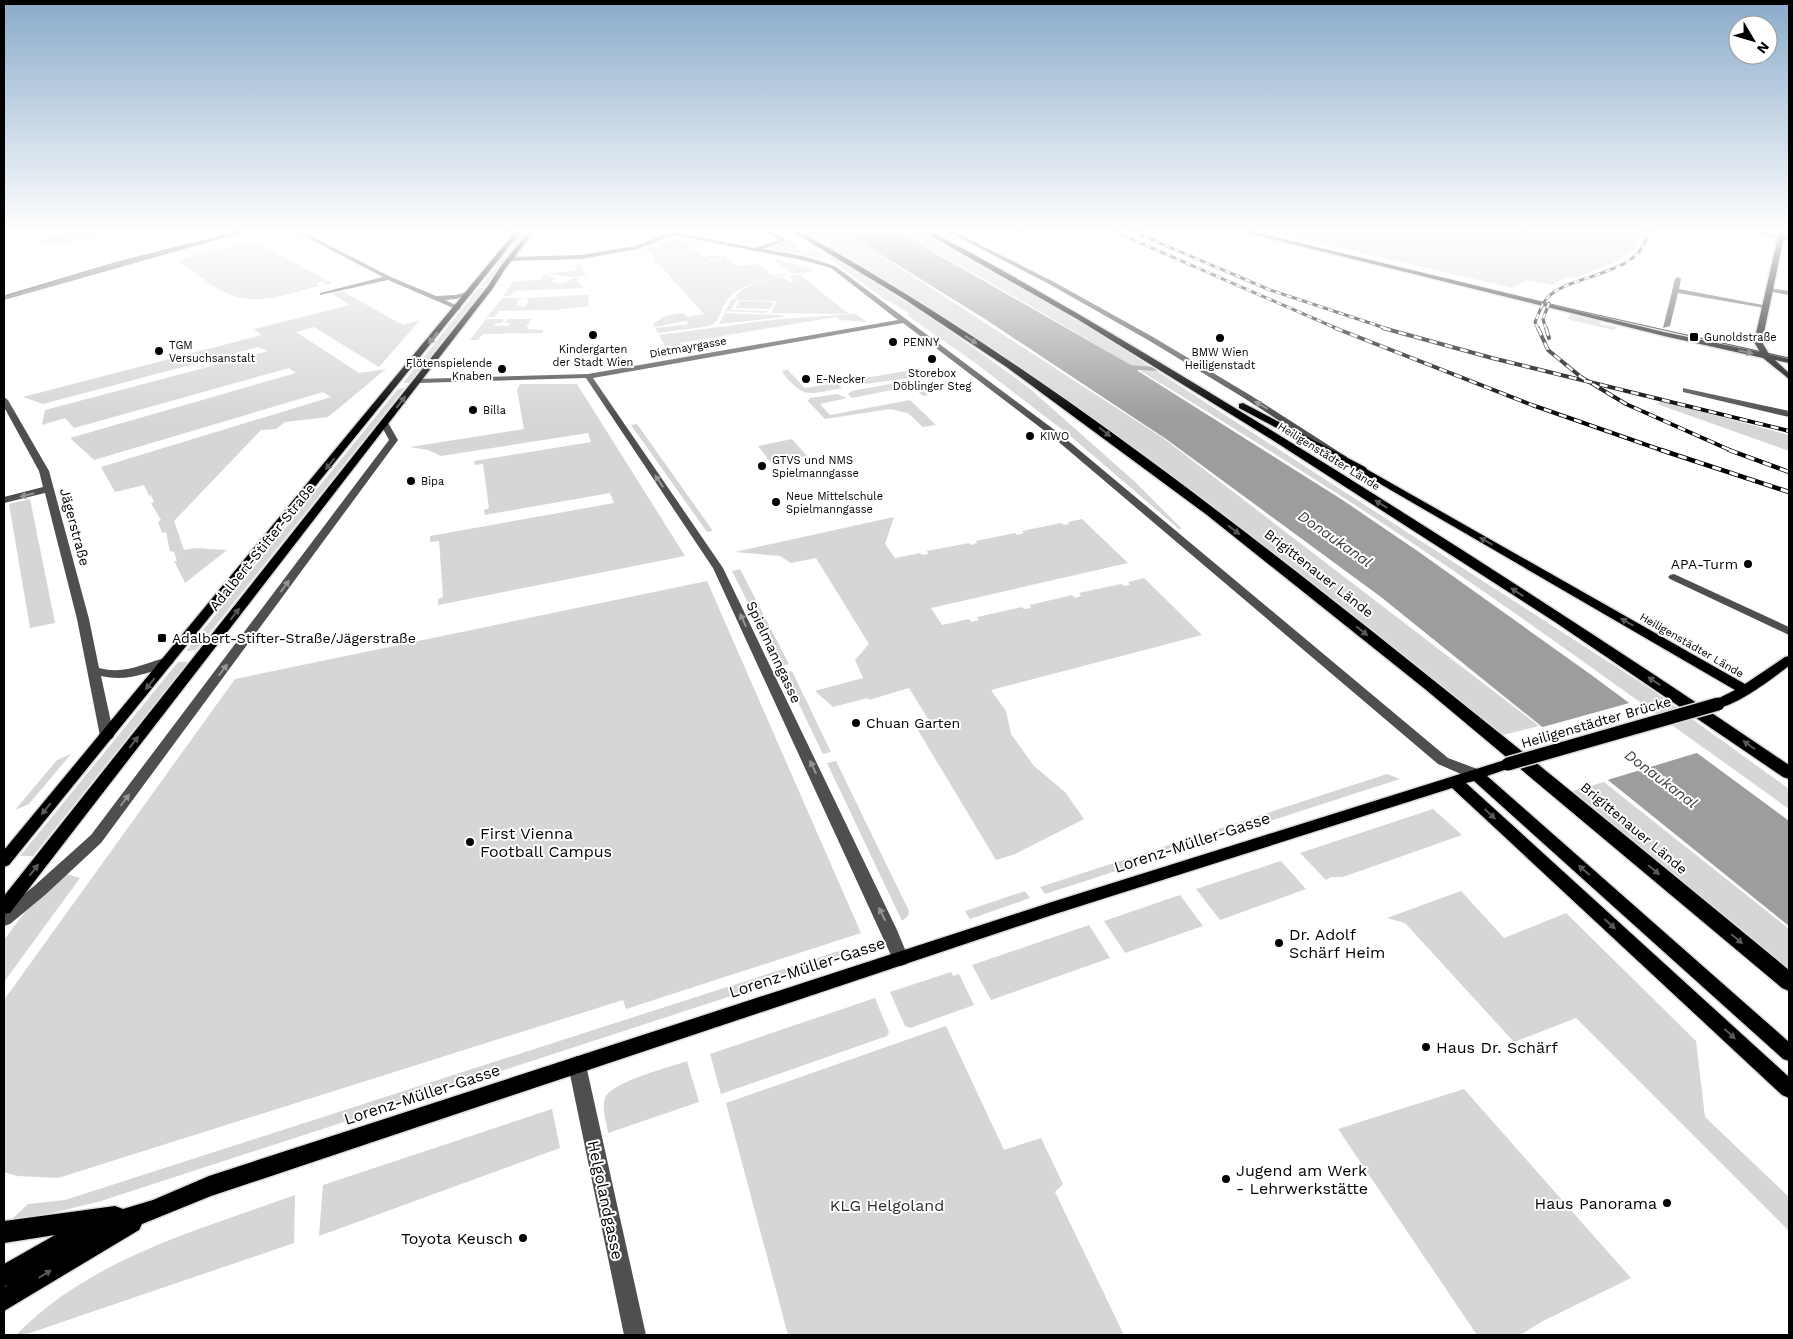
<svg xmlns="http://www.w3.org/2000/svg" width="1793" height="1339" font-family="'Work Sans',sans-serif">
<style>
.green{fill:#d6d6d6}
.water{fill:#9d9d9d}
.pier{fill:#fff}
.lines{fill:none;stroke-linecap:round;stroke-linejoin:round}
.stream{stroke:#9d9d9d;stroke-width:4}
.major-casing{stroke:#dbdbdb;stroke-width:3}
.highway-casing{stroke:#dbdbdb;stroke-width:3}
.minor{fill:#4f4f4f;fill-rule:evenodd}
.major{fill:#000;fill-rule:evenodd}
.highway{fill:#000;fill-rule:evenodd}
.tram{stroke:#000;stroke-width:1}
.rail-far2-casing{stroke:#000;stroke-width:3}
.rail-far1-casing{stroke:#000;stroke-width:4}
.rail-casing{stroke:#000;stroke-width:4.5}
.rail-far2{stroke:#fff;stroke-width:2;stroke-dasharray:5.5;stroke-linecap:butt}
.rail-far1{stroke:#fff;stroke-width:2.5;stroke-dasharray:8;stroke-linecap:butt}
.rail{stroke:#fff;stroke-width:3;stroke-dasharray:9;stroke-linecap:butt}
.major-bridge-casing{stroke:#dbdbdb;stroke-width:16;stroke-linecap:butt}
.major-bridge{stroke:#000;stroke-width:13}
.oneway{fill:#595959}
.oneway2{fill:#959595}
.poi-dot{fill:#000;stroke:#fff;stroke-width:2}
.labels{text-anchor:middle;stroke-width:4;stroke-linejoin:round;paint-order:stroke}
.far-poi-label{font-size:11px;fill:#000;stroke:#fff;text-anchor:start}
.far-street-label{font-size:11px;fill:#000;stroke:#fff}
.street-label{font-size:14px;fill:#000;stroke:#fff}
.poi-label{font-size:14px;fill:#000;stroke:#fff;text-anchor:start}
.water-label{font-size:15px;font-style:italic;fill:#3e3e3e;stroke:#fff}
.near-poi-label{font-size:16px;fill:#000;stroke:#fff;text-anchor:start}
.near-street-label{font-size:16px;fill:#000;stroke:#fff}
.near-park-label{font-size:16px;fill:#2d2d2d;stroke:#fff}
</style>
<rect width="100%" height="100%" fill="#fff"/>
<g class="green">
<path d="M69,232h50c-17,4 -70,17 -85,10z"/>
<path d="M523,232h3l-26,33 -14,21 -6,1z"/>
<path d="M802,232h36l25,12 300,194 376,288 -36,9c-224,-181 -451,-361 -701,-503z"/>
<path d="M899,232h21l164,92 568,366 137,99v20c-144,-103 -288,-209 -437,-306 -148,-95 -299,-187 -453,-271z"/>
<path d="M1274,232h369l-2,7 -7,11 -21,13 -38,15 -9,-1 -14,8 -25,-5 -14,8z"/>
<path d="M673,239l27,5 -9,3 11,10 15,-2 4,3 -13,2 2,2 13,-3 -1,-3h4l11,10 23,-2 12,11 17,-1c-19,7 -44,7 -59,23 -9,9 -9,24 -21,29l-51,7 -3,-5 34,-4 -3,-3 -31,6 -2,-3 12,-8 19,-3 4,4 16,-3 -51,-56 2,-1 -4,-5 10,-4 -13,4 -5,-2z"/>
<path d="M789,240l14,12 14,-1 9,6 -7,1 -52,-10z"/>
<path d="M256,243l12,5 64,35 -6,2 -5,-4 -4,3 2,2c-27,6 -57,20 -85,10 -19,-6 -39,-24 -56,-35l32,-11z"/>
<path d="M834,257l102,64 92,66 106,94 48,48h-3l-111,-95 -90,-69 -71,-50 3,-1 -20,-13h-3l-59,-43z"/>
<path d="M778,259l37,12 -22,3 -18,-14z"/>
<path d="M579,263l7,13 -15,1 -25,-3 29,-4z"/>
<path d="M799,274l50,40 -78,-1 6,-12 -40,-1 -6,10 37,1 -2,2 -41,-2 7,-12h5l-2,-2c9,-13 32,-17 48,-20l6,5 5,-1 -6,-5z"/>
<path d="M544,275l13,3 -5,4 8,2 10,-3 1,-3h7l-1,2 7,8 -70,3 -4,5h-7l11,-15 26,-1z"/>
<path d="M479,288h6l-75,95h-7z"/>
<path d="M342,291l61,34 17,-5 -41,47 -65,-40 -18,5 63,41 27,-4 -58,48 -43,5 -9,7 -15,1 -87,91 10,29 12,-2 31,2 -42,33 -11,-22h3l-3,-9 -4,-1 -4,-19 -4,1 -4,-11 3,-2 -10,-17 3,-1 -3,-7 -2,1 -5,-11 -29,7 -14,-25 230,-70 -8,-5 -229,68 -24,-22 226,-65 -7,-5 -215,60 -9,-10 -23,7 3,-15 223,-59 -10,-4 -215,57 -20,-7 239,-62 -8,-6 96,-24 -19,-12z"/>
<path d="M588,295l1,11 -34,4 -56,1 -5,6h-7l15,-19h20l-5,3v4l7,2 5,-4 -3,-5z"/>
<path d="M740,301l34,1 -4,7 -35,-1z"/>
<path d="M725,313l57,2 2,2 -65,7z"/>
<path d="M856,314l11,8 -27,-2 -4,-3 -156,26 4,7 18,-4 3,3 -34,7 -12,-21 120,-16z"/>
<path d="M1571,314l30,8 -2,2 18,3 -3,3 -47,-11z"/>
<path d="M486,319h19l-4,4h-5l-2,3h15l1,-3h-5l3,-4h24l-4,3 2,2 -4,1 3,3 -4,1 18,1 -1,3 -59,1 -5,6h-8z"/>
<path d="M787,369l18,19 37,-6 2,2 -5,1 3,3c-33,6 -38,12 -60,-16z"/>
<path d="M912,370l4,3 -6,5 -53,7 -10,-4z"/>
<path d="M906,381l9,2 13,12 -5,1 -11,-10 -60,12 -4,-4 4,-3z"/>
<path d="M520,384h57l108,172 -247,49v-6l5,-2 -4,-56 -9,1v-6l184,-33 -4,-10 -125,22 -1,-5 5,-2 -6,-44 -8,1 -1,-4 117,-19 -3,-9 -147,23 -13,-6 -18,-3 114,-18 -7,-39z"/>
<path d="M405,388l-209,262 -10,1 212,-262z"/>
<path d="M837,394l10,4 -27,6 10,11 80,-15 26,25 -13,2 -15,-14 -18,-4 -65,10 -17,-18 2,-3z"/>
<path d="M1661,401l128,34v16l-132,-47z"/>
<path d="M637,424l76,107 -6,1 -76,-107z"/>
<path d="M792,439l15,17 -36,7 -13,-17z"/>
<path d="M30,499l25,124 -25,5 -21,-124z"/>
<path d="M894,517l-9,27 10,14 25,-5 2,2 6,-1 -1,-3 42,-8 2,2 6,-2 -1,-2 39,-8 2,2 7,-2 -2,-2 39,-8 3,2 5,-1 -1,-2 14,-3 46,44 -197,45 11,17 27,-6 3,3 7,-2 -2,-3 45,-10 2,2 7,-1 -1,-3 42,-10 3,3 6,-2 -2,-3 42,-9 3,2 6,-1 -2,-3 16,-4 58,57 -211,55 15,21 5,23 23,32 31,26 19,27 -69,35 -19,6 -80,-133 12,-8 -19,-31 -40,12 -1,-2 -35,9 -18,-16 48,-13 -8,-18 14,-16 -53,-86 -25,5 -11,-7 -45,-4z"/>
<path d="M740,569l49,95 -9,2 -48,-95z"/>
<path d="M707,581l154,352 -235,76 -3,-9 -565,178 -41,-2 -13,-4v-172l231,-321z"/>
<path d="M178,662h10l-155,194h-13z"/>
<path d="M792,671l39,81 -8,2 -39,-81z"/>
<path d="M71,754l-42,50 -14,6 42,-50z"/>
<path d="M836,761l73,150 -1,5 -6,5 -75,-158z"/>
<path d="M1387,774l13,5 -355,115 -5,-7z"/>
<path d="M1604,782l185,147v41l-216,-179z"/>
<path d="M1433,809l29,26 -119,42h-12l-5,3 -26,-27z"/>
<path d="M1281,861l25,28 -86,31 -24,-31z"/>
<path d="M66,874l14,4 -76,104v-42l24,-32z"/>
<path d="M1025,891l5,7 -60,21 -5,-8z"/>
<path d="M1461,891l43,47 62,-25 130,128 9,76 84,80v34l-213,-213 -62,24 -109,-119 -18,-5z"/>
<path d="M1180,895l23,31 -78,27 -21,-32z"/>
<path d="M1089,925l21,33 -119,42 -19,-35z"/>
<path d="M839,951l3,9 -741,241 -61,15 -28,3 16,-15 37,-4z"/>
<path d="M951,972l2,4 6,-2 15,31 -64,23 -5,-2 -15,-34z"/>
<path d="M875,998l14,34 -2,4 -166,58 -11,-40z"/>
<path d="M946,1026l58,124 37,-12 22,46 -8,8 69,143h-336l-62,-232z"/>
<path d="M687,1061l12,41 -91,31c-1,-10 -7,-25 -3,-35 6,-16 65,-31 82,-37z"/>
<path d="M1464,1089l167,189 -90,44 -21,13h-43l-139,-206z"/>
<path d="M552,1109l8,39 -241,88 4,-51z"/>
<path d="M295,1195l-1,48 -270,92h-8c75,-77 181,-104 279,-140z"/>
</g>
<path class="water" d="M839,232h59l240,137v2l203,128 78,53 171,122 199,147v105l-408,-329 -215,-158 -181,-120 -121,-75z"/>
<path class="pier" d="M1633,702l67,50 -96,29 -65,-53z"/>
<g class="lines">
<path class="stream" d="M1128,367l27,2"/>
<defs>
<g id="major">
<path d="M515,232h6l-512,633 -5,2v-17z"/>
<path d="M528,232h6l-29,37 -12,19 -483,625 -6,1v-18l484,-610 12,-19z"/>
<path d="M1244,232h9l411,100 96,20 -6,-10 25,-110h6l-23,110 7,12 20,5v4l-14,-3 14,13v6l-26,-21 -99,-22z"/>
<path d="M1361,466l384,218 40,-27 4,-1v10c-14,10 -59,46 -76,41l-2,-3 2,-3 22,-11 -377,-219 -2,-2z"/>
<path d="M1508,759l5,2 2,3 -2,3 -26,9 302,266v19l-6,-2 -309,-278 -8,2 323,294v21l-7,-3 -330,-307 -400,127 -841,281 -69,28 -3,6 -135,81v-23l3,-3 -3,2v-23l51,-29 -51,8v-22l111,-15 8,3 30,-9 56,-24 843,-274z"/>
</g>
<g id="highway">
<path d="M793,232h7c185,102 355,229 521,359 158,124 313,251 468,379v21l-7,-3 -357,-299 -218,-174 -202,-149 -104,-69z"/>
<path d="M924,232h8c137,73 269,155 402,237 153,96 305,194 455,296v14l-6,-2 -228,-155 -281,-181 -197,-122z"/>
<path d="M1243,403l122,64 2,2 -2,2h-8l-118,-63v-4z"/>
</g>
</defs>
<use href="#major" class="major-casing"/>
<use href="#highway" class="highway-casing"/>
<g class="minor">
<path d="M237,232h8l-241,68v-4l120,-35z"/>
<path d="M296,232h7l88,45 45,19 20,-1 14,-4 3,2 -17,6 -11,1 15,7 1,1 -3,2 -70,-30 -68,15v-2l63,-16z"/>
<path d="M662,232h13l80,16 24,-8 -14,-8h7l15,8 -24,9 40,7 32,10 225,168 388,324 32,12 2,4 -2,4h-10l-32,-14 -384,-326 -151,-115 -310,55 130,190 174,362 12,29 -2,5 -6,2 -6,-2 -182,-396 -127,-190 -168,5 -4,-2 4,-2 170,-5 310,-54 -67,-52 -29,-8 -129,-25 -35,14 -57,10 -72,2 -3,-2 3,-2 72,-2 54,-9 31,-12z"/>
<path d="M948,232h7l99,50 99,55 97,58 97,62 -5,3 -3,-1 -95,-61 -96,-58 -99,-56z"/>
<path d="M1750,232h11l28,4v4z"/>
<path d="M1678,277l3,2 -2,10 89,17 -3,2 -87,-15 -8,33 -7,2 12,-49z"/>
<path d="M1769,288l20,3v4l-22,-4 -1,-1z"/>
<path d="M1683,388l106,23v6l-106,-25z"/>
<path d="M4,397l4,3 41,71 40,148 10,49c27,7 45,-5 69,-11l6,4 -2,3c-23,9 -45,18 -71,12l13,60 -2,3h-10l-2,-3 -23,-117 -32,-126 -41,10v-6l39,-10 -4,-16 -35,-64z"/>
<path d="M381,421h6l11,19 -297,403 -56,52 -35,29 -6,2v-16l29,-23 58,-52 298,-395 -9,-17z"/>
<path d="M1674,574l115,53v8l-119,-56 -2,-2 2,-2z"/>
<path d="M577,1056l7,3 2,6 60,270h-22l-56,-270 2,-6z"/>
</g>
<use href="#major" class="major"/>
<use href="#highway" class="highway"/>
<g class="tram">
<path d="M1252,232l319,77 218,49"/>
<path d="M4,296l114,-34 119,-30"/>
</g>
<defs>
<g id="rail-far2">
<path d="M1115,232l223,97"/>
<path d="M1134,232l136,58 118,39"/>
<path d="M1538,329l-3,-7c4,-8 7,-21 14,-26 28,-24 92,-20 99,-64"/>
<path d="M1546,329l-3,-10 6,-16"/>
</g>
<g id="rail-far1">
<path d="M1335,328l197,77 132,46"/>
<path d="M1383,328l109,30 297,73"/>
<path d="M1538,328l10,22 33,27 45,27 106,47"/>
<path d="M1546,328l3,10"/>
</g>
<g id="rail">
<path d="M1661,450l128,42"/>
<path d="M1729,450l60,22"/>
</g>
</defs>
<use href="#rail-far2" class="rail-far2-casing"/>
<use href="#rail-far1" class="rail-far1-casing"/>
<use href="#rail" class="rail-casing"/>
<use href="#rail-far2" class="rail-far2"/>
<use href="#rail-far1" class="rail-far1"/>
<use href="#rail" class="rail"/>
<defs>
<path id="major-bridge" d="M1508,764l210,-60"/>
</defs>
<use href="#major-bridge" class="major-bridge-casing"/>
<use href="#major-bridge" class="major-bridge"/>
</g>
<defs><path id="oneway-solid" d="M-6-.8H1V-3.2L6.5 0L1 3.2V.8H-6Z" transform="scale(1.25)"/></defs>
<g class="oneway">
<use href="#oneway-solid" transform="translate(433 338) rotate(129)"/>
<use href="#oneway-solid" transform="translate(971 340) rotate(34)"/>
<use href="#oneway-solid" transform="translate(1746 352) rotate(12)"/>
<use href="#oneway-solid" transform="translate(401 402) rotate(-52)"/>
<use href="#oneway-solid" transform="translate(1105 432) rotate(37)"/>
<use href="#oneway-solid" transform="translate(330 464) rotate(129)"/>
<use href="#oneway-solid" transform="translate(1381 504) rotate(-148)"/>
<use href="#oneway-solid" transform="translate(1234 530) rotate(37)"/>
<use href="#oneway-solid" transform="translate(1486 541) rotate(-150)"/>
<use href="#oneway-solid" transform="translate(1517 592) rotate(-147)"/>
<use href="#oneway-solid" transform="translate(235 614) rotate(-52)"/>
<use href="#oneway-solid" transform="translate(1627 622) rotate(-150)"/>
<use href="#oneway-solid" transform="translate(1362 631) rotate(39)"/>
<use href="#oneway-solid" transform="translate(1654 681) rotate(-147)"/>
<use href="#oneway-solid" transform="translate(150 684) rotate(129)"/>
<use href="#oneway-solid" transform="translate(134 742) rotate(-52)"/>
<use href="#oneway-solid" transform="translate(1749 745) rotate(-145)"/>
<use href="#oneway-solid" transform="translate(46 809) rotate(129)"/>
<use href="#oneway-solid" transform="translate(1490 814) rotate(43)"/>
<use href="#oneway-solid" transform="translate(34 870) rotate(-52)"/>
<use href="#oneway-solid" transform="translate(1584 870) rotate(-139)"/>
<use href="#oneway-solid" transform="translate(1654 870) rotate(40)"/>
<use href="#oneway-solid" transform="translate(1610 924) rotate(42)"/>
<use href="#oneway-solid" transform="translate(1737 939) rotate(40)"/>
<use href="#oneway-solid" transform="translate(1730 1034) rotate(43)"/>
<use href="#oneway-solid" transform="translate(45 1274) rotate(-32)"/>
</g>
<g class="oneway2">
<use href="#oneway-solid" transform="translate(1261 405) rotate(-150)"/>
<use href="#oneway-solid" transform="translate(659 481) rotate(-124)"/>
<use href="#oneway-solid" transform="translate(27 495) rotate(166)"/>
<use href="#oneway-solid" transform="translate(285 586) rotate(-54)"/>
<use href="#oneway-solid" transform="translate(743 620) rotate(-115)"/>
<use href="#oneway-solid" transform="translate(223 670) rotate(-53)"/>
<use href="#oneway-solid" transform="translate(813 767) rotate(-115)"/>
<use href="#oneway-solid" transform="translate(125 800) rotate(-53)"/>
<use href="#oneway-solid" transform="translate(882 914) rotate(-116)"/>
</g>
<linearGradient id="sky" x2="0" y2="1"><stop stop-color="#8aabca"/><stop offset="0.55" stop-color="#fff"/><stop offset="1" stop-color="#fff" stop-opacity="0"/></linearGradient>
<rect width="1793" height="419" fill="url(#sky)"/>
<g class="poi-dot">
<circle cx="593" cy="335" r="5"/>
<rect x="1689" y="332" width="10" height="10" rx="2.5"/>
<circle cx="1220" cy="338" r="5"/>
<circle cx="893" cy="342" r="5"/>
<circle cx="159" cy="351" r="5"/>
<circle cx="932" cy="359" r="5"/>
<circle cx="502" cy="369" r="5"/>
<circle cx="806" cy="379" r="5"/>
<circle cx="473" cy="410" r="5"/>
<circle cx="1030" cy="436" r="5"/>
<circle cx="762" cy="466" r="5"/>
<circle cx="411" cy="481" r="5"/>
<circle cx="776" cy="502" r="5"/>
<circle cx="1748" cy="564" r="5"/>
<rect x="157" y="633" width="10" height="10" rx="2.5"/>
<circle cx="856" cy="723" r="5"/>
<circle cx="470" cy="842" r="5"/>
<circle cx="1279" cy="943" r="5"/>
<circle cx="1426" cy="1047" r="5"/>
<circle cx="1226" cy="1179" r="5"/>
<circle cx="1667" cy="1203" r="5"/>
<circle cx="523" cy="1238" r="5"/>
</g>
<g class="labels">
<g class="far-poi-label">
<text x="1704" y="341">Gunoldstraße</text>
<text x="903" y="346">PENNY</text>
<text x="169" y="349">TGM<tspan x="169" dy="13">Versuchsanstalt</tspan></text>
<text x="593" y="353" text-anchor="middle">Kindergarten<tspan x="593" dy="13">der Stadt Wien</tspan></text>
<text x="1220" y="356" text-anchor="middle">BMW Wien<tspan x="1220" dy="13">Heiligenstadt</tspan></text>
<text x="492" y="367" text-anchor="end">Flötenspielende<tspan x="492" dy="13">Knaben</tspan></text>
<text x="932" y="377" text-anchor="middle">Storebox<tspan x="932" dy="13">Döblinger Steg</tspan></text>
<text x="816" y="383">E-Necker</text>
<text x="483" y="414">Billa</text>
<text x="1040" y="440">KIWO</text>
<text x="772" y="464">GTVS und NMS<tspan x="772" dy="13">Spielmanngasse</tspan></text>
<text x="421" y="485">Bipa</text>
<text x="786" y="500">Neue Mittelschule<tspan x="786" dy="13">Spielmanngasse</tspan></text>
</g>
<g class="far-street-label">
<text transform="translate(688 347) rotate(-10)" y="4">Dietmayrgasse</text>
<text transform="translate(1329 456) rotate(32)" y="4">Heiligenstädter Lände</text>
<text transform="translate(1692 645) rotate(30)" y="4">Heiligenstädter Lände</text>
</g>
<g class="street-label">
<text transform="translate(75 527) rotate(75)" y="5">Jägerstraße</text>
<text transform="translate(262 547) rotate(-51)" y="5">Adalbert-Stifter-Straße</text>
<text transform="translate(1319 573) rotate(38)" y="5">Brigittenauer Lände</text>
<text transform="translate(774 652) rotate(65)" y="5">Spielmanngasse</text>
<text transform="translate(1596 722) rotate(-16)" y="5">Heiligenstädter Brücke</text>
<text transform="translate(1634 828) rotate(40)" y="5">Brigittenauer Lände</text>
</g>
<g class="poi-label">
<text x="1738" y="569" text-anchor="end">APA-Turm</text>
<text x="172" y="643">Adalbert-Stifter-Straße/Jägerstraße</text>
<text x="866" y="728">Chuan Garten</text>
</g>
<g class="water-label">
<text transform="translate(1335 539) rotate(35)" y="5">Donaukanal</text>
<text transform="translate(1661 779) rotate(37)" y="5">Donaukanal</text>
</g>
<g class="near-poi-label">
<text x="480" y="839">First Vienna<tspan x="480" dy="18">Football Campus</tspan></text>
<text x="1289" y="940">Dr. Adolf<tspan x="1289" dy="18">Schärf Heim</tspan></text>
<text x="1436" y="1053">Haus Dr. Schärf</text>
<text x="1236" y="1176">Jugend am Werk<tspan x="1236" dy="18">- Lehrwerkstätte</tspan></text>
<text x="1657" y="1209" text-anchor="end">Haus Panorama</text>
<text x="513" y="1244" text-anchor="end">Toyota Keusch</text>
</g>
<g class="near-street-label">
<text transform="translate(1192 842) rotate(-18)" y="6">Lorenz-Müller-Gasse</text>
<text transform="translate(807 967) rotate(-18)" y="6">Lorenz-Müller-Gasse</text>
<text transform="translate(422 1094) rotate(-18)" y="6">Lorenz-Müller-Gasse</text>
<text transform="translate(606 1200) rotate(78)" y="6">Helgolandgasse</text>
</g>
<g class="near-park-label">
<text x="887" y="1211">KLG Helgoland</text>
</g>
</g>
<rect width="1793" height="1339" fill="none" stroke="#000000" stroke-width="10"/>
<g transform="translate(1753 40) rotate(128)"><circle r="24" fill="#ffffff" stroke="#999999"/>
<path d="M0-4L9 19L0 12L-9 19Z" fill="#000000"/>
<text y="-8" font-size="14" font-weight="bold" text-anchor="middle" fill="#000000">N</text>
</g>
</svg>
